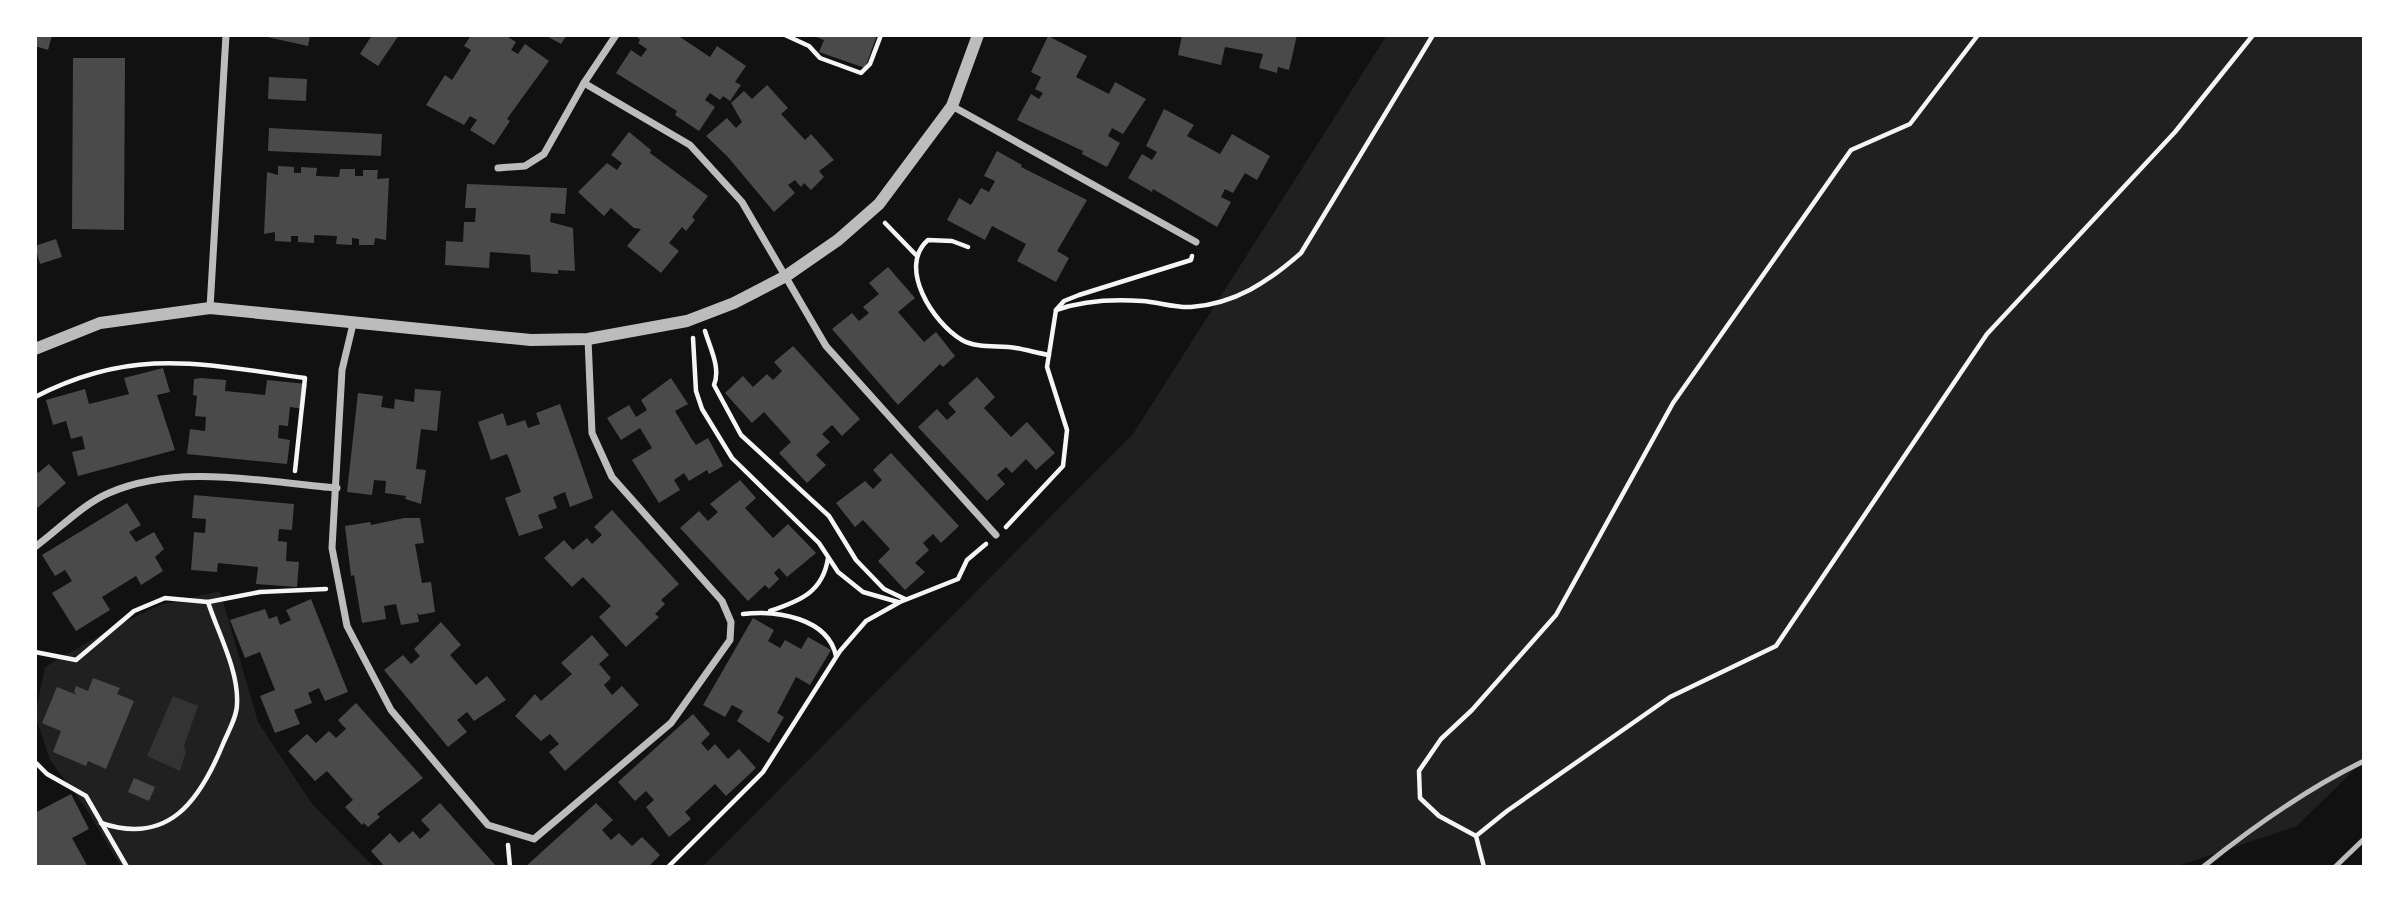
<svg xmlns="http://www.w3.org/2000/svg" width="2399" height="902" font-family="Roboto,sans-serif">
<style>
.green{fill:#202020}
.water{fill:#333}
.building{fill:#4a4a4a}
.lines{fill:none;stroke-linecap:round;stroke-linejoin:round}
.path{stroke:#f5f5f5;stroke-width:4.5}
.service{stroke:#bcbcbc;stroke-width:5}
.minor{stroke:#bcbcbc;stroke-width:7}
.tertiary{stroke:#bcbcbc;stroke-width:12}
</style>
<rect width="100%" height="100%" fill="#111"/>
<g class="green">
<path d="M1387,35h977v725l-67,66 -122,41h-1473l431,-433z"/>
<path d="M220,591l38,131 54,82 62,63h-253l-34,-57 -37,-50 -15,-45 10,-48 69,-40 46,-22z"/>
</g>
<path class="water" d="M173,696l25,10 -14,40 2,6 -6,19 -33,-15z"/>
<g class="building">
<path d="M36,35h16l-4,15 -13,-4z"/>
<path d="M258,35h52l-2,11z"/>
<path d="M372,35h27l-21,31 -18,-12z"/>
<path d="M471,35h34l11,7 -5,8 7,4 7,-10 24,17 -42,58 3,2 -16,24 -24,-15 7,-10 -7,-4 -6,9 -38,-20 19,-30 7,5 19,-30 -7,-4z"/>
<path d="M545,35h22l-6,9z"/>
<path d="M636,35h45l-1,2 30,20 7,-11 29,20 -11,16 6,3 -11,16 -7,-5 -3,4 -10,-7 -5,7 10,7 -16,24 -24,-16 2,-4 -61,-38 15,-23 10,7 6,-8 -9,-6 2,-3z"/>
<path d="M811,35h66l-12,33 -46,-16 5,-12z"/>
<path d="M1182,35h115l-8,35 -11,-3 -1,6 -18,-5 4,-14 -38,-7 -4,18 -43,-10z"/>
<path d="M1048,36l39,20 -11,21 33,17 6,-12 31,17 -23,35 -11,-6 -4,8 12,7 -13,24 -25,-13 1,-3 -66,-31 14,-26 8,5 4,-6 -8,-4 6,-12 -10,-5z"/>
<path d="M73,58h52l-1,172 -52,-1z"/>
<path d="M269,77l38,2 -1,22 -38,-2z"/>
<path d="M767,85l21,23 -7,6 24,26 6,-6 23,26 -15,11 5,6 -13,13 -7,-7 -3,4 -6,-7 -7,5 7,8 -21,19 -47,-56 -21,-20 21,-18 9,10 6,-6 -11,-19 13,-12 8,8z"/>
<path d="M1164,109l30,16 -7,11 33,18 12,-20 38,22 -13,24 -12,-7 -12,20 -8,-4 -4,8 10,5 -14,25 -64,-38 -1,3 -24,-14 14,-24 10,6 5,-8 -11,-6z"/>
<path d="M269,128l113,6 -1,22 -113,-5z"/>
<path d="M629,132l22,18 -1,3 58,43 -16,21 3,3 -9,11 -4,-4 -13,16 10,8 -18,22 -34,-27 14,-17 -7,-1 -23,-20 -7,8 -26,-24 29,-29 10,7 5,-7 -11,-8z"/>
<path d="M997,151l25,14 -1,2 66,33 -30,51 12,7 -13,24 -39,-21 9,-17 -34,-18 -7,14 -38,-20 12,-22 12,7 10,-17 8,4 6,-11 -11,-5z"/>
<path d="M278,166l16,1v6h7v-6l16,1 -1,8 23,1 1,-8h15v7h8v-6h15l-1,9 12,-1 -3,62 -11,-2 -1,7h-15v-6l-7,-1v7l-16,-1 1,-8 -23,-1v8l-16,-1v-6h-7v6l-16,-1v-9l-11,2 3,-62 11,3z"/>
<path d="M467,184l100,4 -2,26 -14,-1 -1,9 23,6 2,43 -17,-1v4l-27,-2 -1,-17 -40,-3 -1,16 -44,-3 1,-24 17,1 1,-20h11l1,-14h-11z"/>
<path d="M56,239l6,18 -22,7 -5,-18z"/>
<path d="M888,267l27,31 -17,14 26,30 12,-10 19,24 -12,11 -3,-3 -42,41 -66,-76 20,-16 7,8 10,-8 -6,-6 16,-13 -10,-11z"/>
<path d="M793,346l67,73 -18,17 -10,-11 -10,9 8,8 -14,13 10,10 -19,18 -28,-30 12,-11 -27,-30 -12,11 -27,-30 18,-17 10,11 14,-13 6,6 9,-9 -8,-9z"/>
<path d="M163,368l7,24 -13,3 18,55 -97,26 -6,-24 13,-3 -3,-13 -11,3 -5,-18 -13,4 -7,-25 39,-11 4,15 40,-10 -5,-16z"/>
<path d="M977,377l18,20 -11,11 27,29 16,-15 28,31 -19,17 -10,-11 -14,14 -6,-6 -9,8 8,9 -18,17 -69,-74 19,-18 10,11 9,-8 -8,-9z"/>
<path d="M201,378l25,2 -1,11 40,4 2,-15 40,4 -3,25 -14,-2 -2,19 -9,-1 -1,13 12,2 -3,24 -100,-10 3,-25 15,2 1,-14 -11,-1 2,-20 -4,-1 1,-16z"/>
<path d="M671,378l17,26 -13,7 16,27 5,7 12,-7 15,28 -14,8 -2,-4 -18,11 -5,-8 -10,7 6,10 -21,13 -27,-43 20,-12 -12,-20 -19,12 -14,-22 22,-13 7,12 11,-7 -6,-10z"/>
<path d="M415,389l26,2 -4,40 -16,-2 -5,40 10,1 -5,34 -16,-5 1,-3 -21,-3 1,-12 -12,-1 -2,15 -25,-3 11,-99 25,3 -2,11 13,2 1,-10 19,3z"/>
<path d="M560,404l33,94 -23,9 -5,-15 -12,5 4,11 -19,7 5,13 -24,8 -14,-38 16,-6 -11,-31 -3,-7 -16,6 -13,-38 25,-9 4,13 18,-6 3,8 12,-4 -4,-11z"/>
<path d="M891,453l68,73 -18,17 -8,-9 -10,9 6,7 -14,13 10,9 -20,18 -27,-29 12,-12 -27,-29 -8,7 -19,-24 29,-22 8,8 9,-9 -9,-10z"/>
<path d="M49,464l17,19 -31,27v-41l3,4z"/>
<path d="M740,480l16,18 -11,10 28,30 15,-14 28,29 -29,24 -8,-9 -5,5 5,6 -10,10 -4,-4 -17,16 -68,-73 19,-17 9,10 10,-9 -8,-8z"/>
<path d="M194,495l100,9 -2,26 -13,-1 -1,12 9,1 -1,19 13,1 -2,25 -41,-3 2,-17 -40,-4 -1,9 -26,-2 3,-38 11,1 1,-14 -14,-1z"/>
<path d="M127,503l14,22 -12,7 7,10 18,-10 10,17 -9,8 8,14 -22,14 -5,-9 -34,21 8,13 -34,21 -24,-38 20,-12 -7,-11 -10,6 -13,-21z"/>
<path d="M612,510l67,74 -18,16 4,4 -10,10 4,3 -33,30 -27,-30 12,-11 -5,-5 -23,-24 -11,10 -28,-29 20,-18 9,10 14,-12 5,6 10,-9 -8,-8z"/>
<path d="M404,518h16l4,25 -9,1 7,39 9,-1 4,30 -16,3 -2,-3 2,10 -18,3 -5,-21 -12,2 2,13 -24,4 -8,-48 -3,1 -6,-50 25,-4 1,3z"/>
<path d="M311,599l37,93 -23,9 -6,-13 -11,5 4,10 -18,7 6,14 -25,9 -15,-37 15,-6 -15,-38 -15,6 -15,-38 35,-11 4,10 8,-3 3,9 11,-5 -5,-10z"/>
<path d="M753,618l21,12 -6,11 12,7 5,-8 16,9 7,-12 23,13 -21,35 -14,-8 -19,36 7,4 -15,26 -32,-22 6,-10 -11,-6 -7,12 -22,-12z"/>
<path d="M441,622l20,23 -11,10 26,30 11,-9 19,24 -32,21 -7,-9 -10,8 10,12 -19,15 -64,-77 19,-15 8,9 9,-8 -6,-7z"/>
<path d="M592,635l17,20 -10,9 12,14 -7,7 8,10 10,-9 17,19 -74,66 -16,-19 10,-8 -9,-10 -9,7 -26,-25 20,-22 6,7 31,-27 -11,-11z"/>
<path d="M93,678l27,10 -3,6 17,7 -28,68 -18,-8 -2,5 -33,-14 8,-21 -19,-8 15,-36 20,8 -3,-3 2,-6 12,5z"/>
<path d="M356,703l67,75 -46,36 3,3 -12,10 -4,-4 -2,2 -17,-18 8,-7 -26,-29 -12,10 -27,-30 19,-17 9,9 13,-12 7,7 10,-9 -8,-9z"/>
<path d="M693,714l17,20 -9,9 7,8 7,-7 13,15 11,-10 17,19 -30,28 -11,-12 -30,28 6,7 -22,18 -23,-30 8,-7 -8,-9 -11,10 -17,-19z"/>
<path d="M134,778l21,9 -6,14 -21,-9z"/>
<path d="M71,794l18,35 -17,9 16,29h-53v-54z"/>
<path d="M440,803l57,64h-112l-14,-16 19,-18 9,10 14,-12 7,8 10,-9 -9,-10z"/>
<path d="M596,803l17,17 -11,10 9,10 8,-7 13,13 10,-9 18,18 -12,12h-123z"/>
</g>
<g class="lines">
<g class="path">
<path d="M785,35l24,11 11,12 41,15 9,-9 11,-29"/>
<path d="M885,223l31,32"/>
<path d="M968,247l-16,-6 -24,-1c-31,27 5,83 34,100 16,9 37,5 54,8 11,2 22,5 33,7"/>
<path d="M1056,310l8,-9 15,-6 112,-35 1,-4"/>
<path d="M705,331c5,17 16,37 9,54l27,50 88,81 27,44 28,29 21,10"/>
<path d="M693,338l3,53 6,18 30,49 87,85 19,29 25,20 35,10"/>
<path d="M35,397c98,-51 167,-33 270,-19l-10,93"/>
<path d="M1006,527l57,-61 4,-36 -20,-63 9,-57c26,-9 58,-11 86,-9 16,1 33,7 49,6 44,-3 77,-25 110,-54l132,-218"/>
<path d="M770,611c30,-10 53,-19 58,-53"/>
<path d="M743,614c34,-4 85,4 93,42"/>
<path d="M35,652l41,8 58,-49 31,-13 43,4 52,-10 66,-3"/>
<path d="M35,762l12,12 39,22 41,71"/>
<path d="M101,823c68,23 99,-23 122,-79 5,-12 14,-27 14,-40 2,-33 -19,-71 -29,-102"/>
<path d="M1476,836l-37,-20 -19,-18 -1,-27 22,-32 31,-29 84,-95 117,-212 178,-253 59,-26 68,-89"/>
<path d="M508,845l2,22"/>
<path d="M668,867l95,-95 77,-121 26,-30 34,-19 58,-23 9,-19 19,-16"/>
<path d="M1484,867l-8,-31 31,-25 163,-114 106,-51 211,-312 188,-202 78,-97"/>
</g>
<g class="service">
<path d="M2203,867c51,-41 103,-78 161,-106"/>
<path d="M2335,867l29,-28"/>
</g>
<g class="minor">
<path d="M584,83l106,62 52,57 84,144 170,189"/>
<path d="M952,106l244,136"/>
<path d="M498,168l27,-2 19,-12 40,-71 32,-48"/>
<path d="M210,308l16,-273"/>
<path d="M353,324l-11,46 -10,178 15,78 44,84 97,115 46,14 137,-116 59,-83 1,-18 -9,-21 -110,-124 -20,-44 -4,-94"/>
<path d="M35,547c23,-17 48,-43 74,-54 69,-30 155,-11 228,-5"/>
</g>
<path class="tertiary" d="M35,349l65,-26 110,-15 321,32 57,-1 99,-18 47,-18 52,-27 52,-36 41,-36 73,-98 26,-71"/>
</g>
<rect width="2399" height="902" fill="none" stroke="#ffffff" stroke-width="74"/>
</svg>
